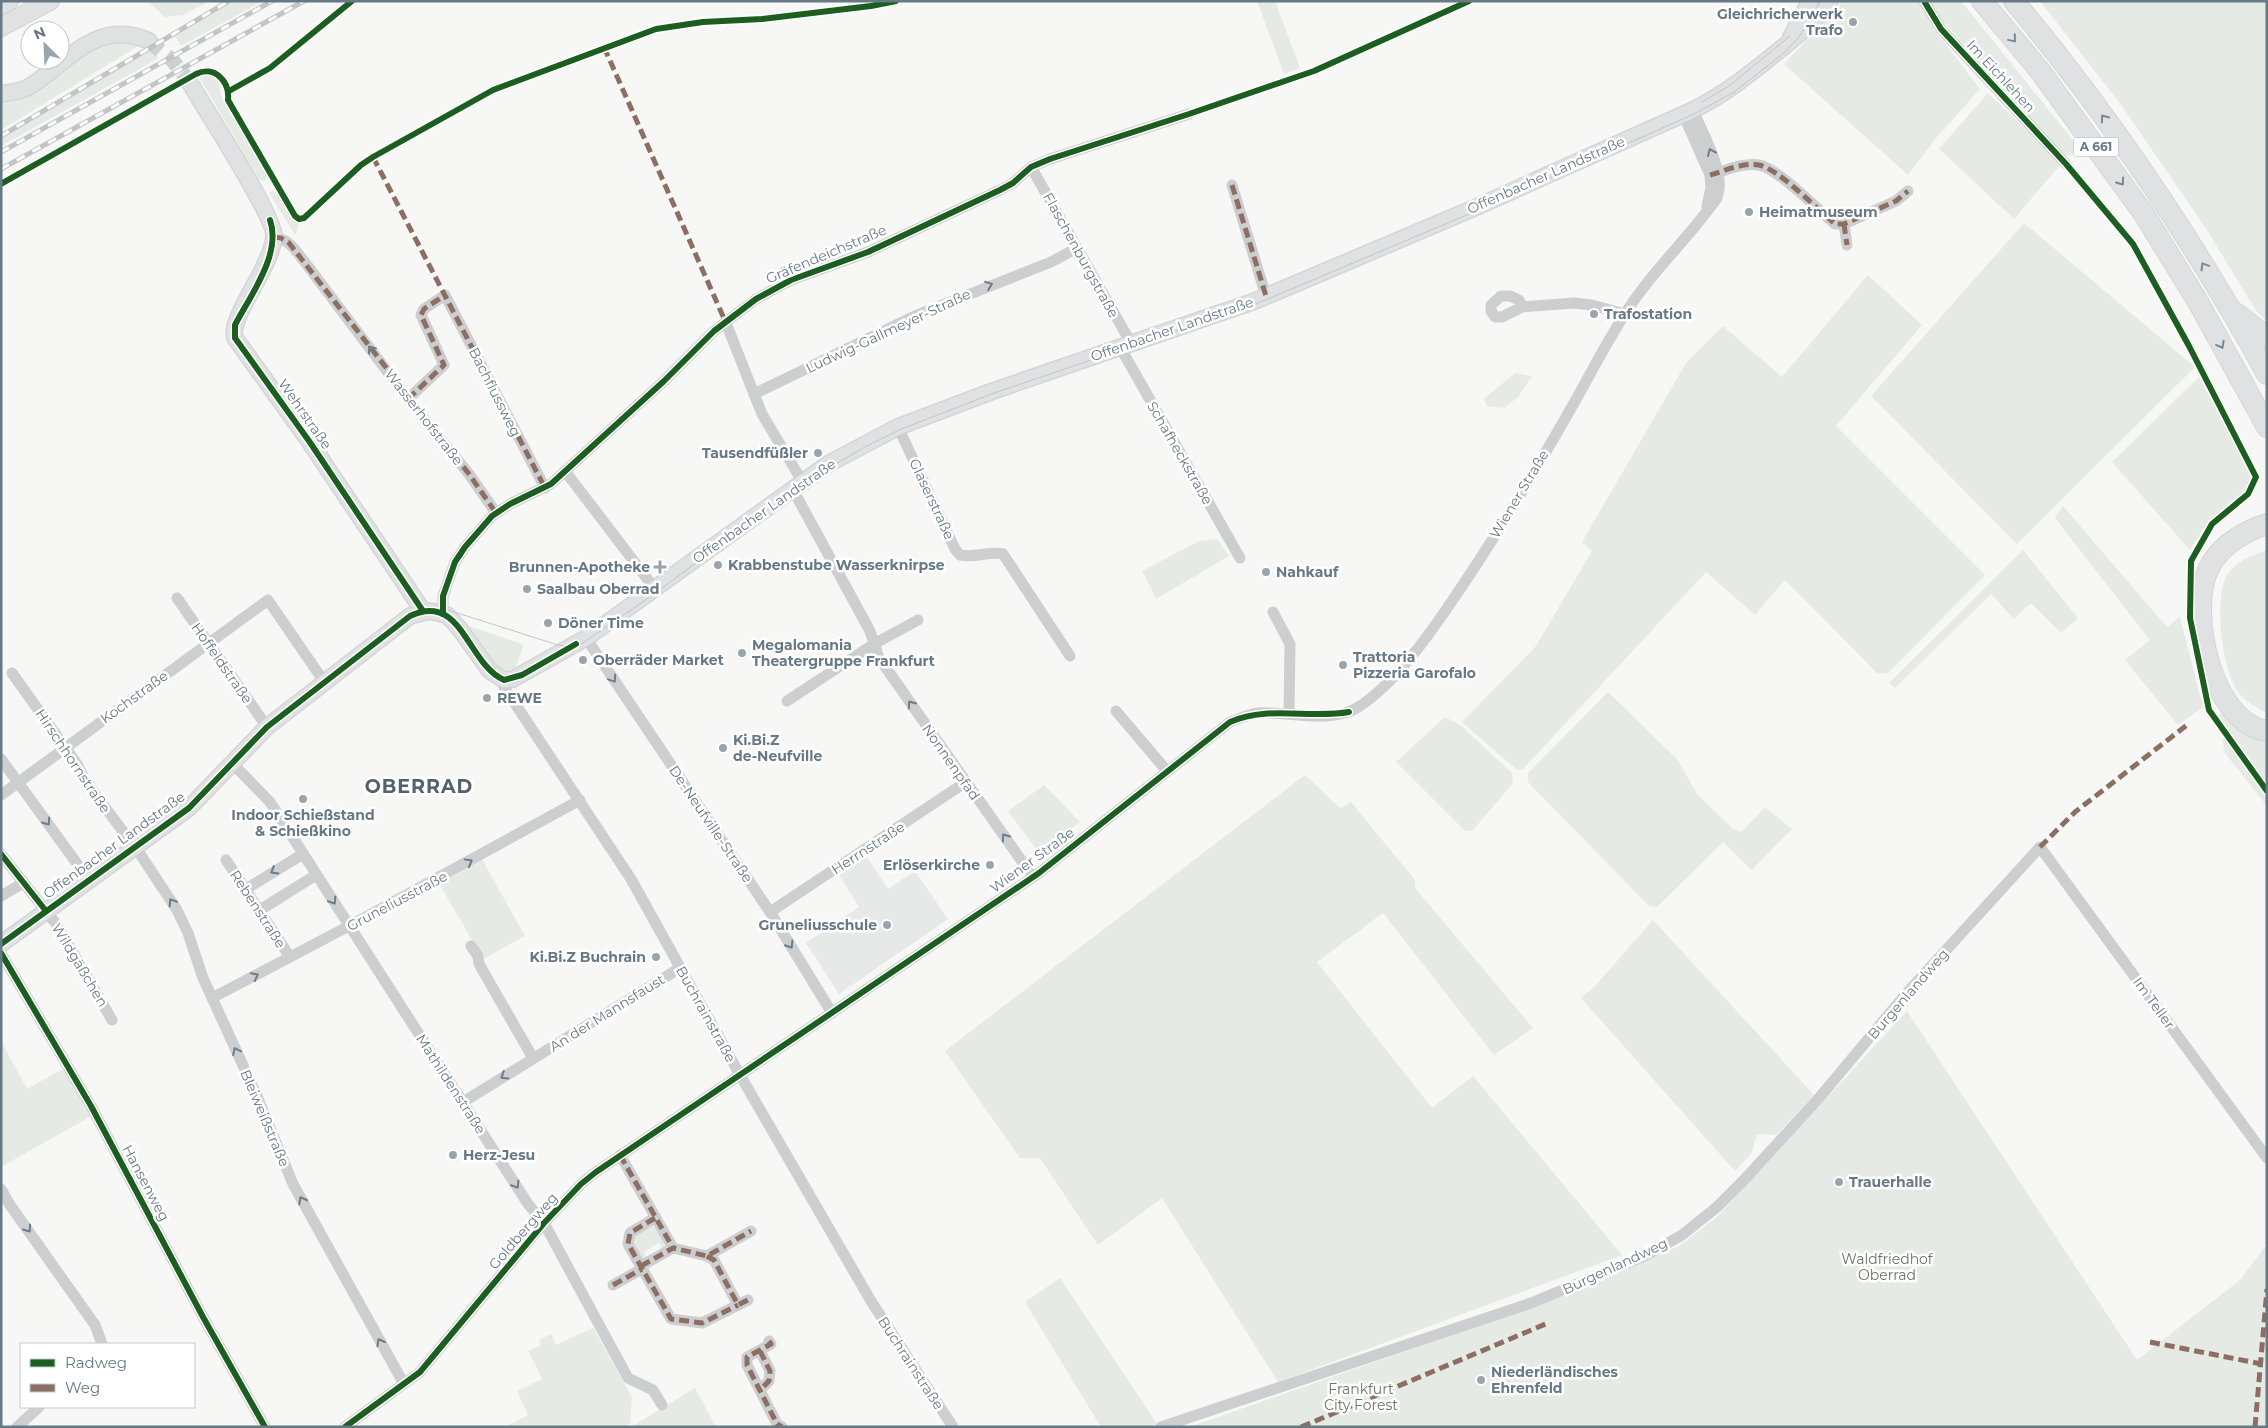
<svg xmlns="http://www.w3.org/2000/svg" width="2268" height="1428" font-family="Montserrat,sans-serif">
<style>
.built{fill:#e7e8e8}
.green{fill:#e6eae4}
.lines{fill:none;stroke-linecap:round;stroke-linejoin:round}
.secondary-tunnel{stroke:#ccd1d4;stroke-width:15;stroke-dasharray:15 8;stroke-linecap:butt}
.secondary-casing{stroke:#d4d5d6;stroke-width:18}
.primary-casing{stroke:#d3d3d4;stroke-width:20}
.highway-casing{stroke:#d4d5d5;stroke-width:22}
.street{stroke:#cccecf;stroke-width:11}
.secondary{stroke:#e0e1e2;stroke-width:15}
.primary{stroke:#e0e1e2;stroke-width:18}
.highway{stroke:#e0e1e2;stroke-width:20}
.tram{stroke:#c2c4c5;stroke-width:1}
.rail-casing{stroke:#c2c4c5;stroke-width:5}
.rail{stroke:#fff;stroke-width:3;stroke-dasharray:9;stroke-linecap:butt}
.quiet{stroke:#8d6e63;stroke-width:5;stroke-dasharray:10 5;stroke-linecap:butt}
.cycleway-casing{stroke:#fff;stroke-width:9}
.cycleway{stroke:#1b5e20;stroke-width:6}
.oneway{stroke:#798993}
.oneway2{stroke:#6c7d89}
.poi-dot{fill:#99a5ad;stroke:#fff;stroke-width:2}
.labels{text-anchor:middle;stroke-width:5;stroke-linejoin:round;paint-order:stroke}
.shield{fill:#fff;stroke:#95a1aa;stroke-width:1}
.shield-label{font-size:12px;font-weight:bold;fill:#677985}
.poi-label{font-size:14px;font-weight:bold;fill:#677985;stroke:#fff;text-anchor:start}
.street-label{font-size:14px;fill:#677985;stroke:#fff}
.park-label{font-size:14px;fill:#667862;stroke:#fff}
.district-label{font-size:19px;font-weight:bold;letter-spacing:1px;fill:#55626b;stroke:#fff}
</style>
<rect width="100%" height="100%" fill="#f7f7f6"/>
<path class="built" d="M867,857l21,32 27,-18 33,48 -109,75 -33,-51 53,-36 -20,-32z"/>
<g class="green">
<path d="M148,1h62l-27,14 -18,2z"/>
<path d="M235,1h28l-82,45 -7,-11z"/>
<path d="M1257,1h18l25,67 -16,6z"/>
<path d="M1843,1h118l124,154h-22l-119,-133 -10,7 46,60 -44,49 -28,37 -124,-111z"/>
<path d="M2040,1h227v320l-10,-9 -52,-85 -83,-121z"/>
<path d="M116,42l24,3 -139,85v-28c34,-2 53,-29 79,-47 12,-7 23,-10 36,-13z"/>
<path d="M149,49l10,9 -158,88v-7z"/>
<path d="M204,74l10,2 4,5 3,15 46,79 -1,5 -2,1 -5,-2 -60,-102z"/>
<path d="M1988,93l69,66 3,6 -46,54 -75,-70z"/>
<path d="M273,191c13,5 14,25 27,31l-5,13 -26,-42z"/>
<path d="M2024,223l171,144 -178,177 -146,-148z"/>
<path d="M1868,275l54,50 -86,101 149,149 -97,98 -10,1 -93,-94 -30,35 -49,-43 -183,197 -6,1 -55,-48 74,-76 56,-95 -10,-9 104,-179 37,-37 59,51z"/>
<path d="M1515,373l17,3 -14,21 -14,11 -17,-2 -3,-7z"/>
<path d="M2199,377l52,97 -5,15 -43,40 -13,21 -78,-88z"/>
<path d="M2063,506l104,121 13,-10 23,90 -25,18 -53,-65 25,-20 -95,-122z"/>
<path d="M1217,539l12,17 -73,43 -14,-28 57,-30z"/>
<path d="M2023,550l55,68 -17,15 -30,-30 -17,16 -23,-25 -96,94 -6,-5z"/>
<path d="M2267,550v163c-12,-6 -23,-12 -30,-23 -15,-22 -23,-89 -11,-113 8,-15 26,-22 41,-27z"/>
<path d="M466,625l56,19 1,3 -7,20c-9,5 -14,4 -22,-3z"/>
<path d="M1608,692l69,67 21,36 35,34 9,3 23,-25 27,22 -40,41 -29,-28 -66,65 -8,-1 -121,-124v-9z"/>
<path d="M2220,712l38,22 9,2v70l-43,-54z"/>
<path d="M1445,717l15,8 52,48 1,10 -40,47 -8,1 -69,-69z"/>
<path d="M1305,775l35,33 11,-6 64,78v8l118,140 -39,27 -111,-142 -66,49 115,146 41,-32 149,179 -344,127 -116,-184 -64,47 -58,-87h-20l-75,-107z"/>
<path d="M1044,785l36,37 -41,31 -31,-42z"/>
<path d="M482,859l43,77 -40,22 -15,-21 -31,-54z"/>
<path d="M1653,920l161,175 -38,40 -19,-1 -6,20 -16,17 -154,-173 14,-12z"/>
<path d="M1907,1011l230,349 103,-80 27,-36v183h-1078l354,-124 70,-27 66,-30 38,-29z"/>
<path d="M1,1041l26,48 34,-19 7,2 25,43 -92,52z"/>
<path d="M652,1226l4,1 9,19 -2,3 -4,-6 -15,9 3,7h-5l-10,-17 1,-6z"/>
<path d="M1060,1278l97,146 -7,3h-49l-76,-125z"/>
<path d="M593,1328l39,69 -2,26 -7,4h-118l23,-12 -11,-24 25,-12 -14,-28 13,-6 -2,-5 12,-6 5,11z"/>
<path d="M695,1388l21,39h-85z"/>
</g>
<g class="lines">
<path class="secondary-tunnel" d="M149,41l24,20 17,22"/>
<defs>
<g id="secondary">
<path d="M1791,37l19,-36"/>
<path d="M190,83c14,25 85,133 84,153 -1,29 -46,82 -39,102l74,103 114,170"/>
<path d="M1,94l17,-3 9,-3c39,-23 69,-71 122,-47"/>
<path d="M1,944l188,-136 78,-81 143,-111 19,-5 18,4 12,13 31,43 14,9 9,-1 73,-41 242,-174 70,-37 95,-36 262,-90 217,-92 221,-99c35,-17 63,-41 94,-66 15,-13 32,-26 43,-43"/>
</g>
<g id="primary">
<path d="M1,5l8,-4"/>
<path d="M1,27l49,-26"/>
</g>
<g id="highway">
<path d="M1982,1l58,70 104,143 54,88 69,125"/>
<path d="M2014,1c96,116 181,241 253,373"/>
<path d="M2237,314l30,23"/>
<path d="M2267,524c-24,8 -48,22 -59,46 -20,43 4,153 59,161"/>
</g>
</defs>
<use href="#secondary" class="secondary-casing"/>
<use href="#primary" class="primary-casing"/>
<use href="#highway" class="highway-casing"/>
<g class="street">
<path d="M1924,1l17,28 125,135"/>
<path d="M1683,114l27,61 1,13 -4,18"/>
<path d="M1031,167l100,176"/>
<path d="M1710,175c14,-4 34,-13 49,-10 20,4 59,45 76,59h9l52,-23 12,-10"/>
<path d="M1232,185l34,111"/>
<path d="M1844,224l3,21"/>
<path d="M274,237c15,2 21,13 30,24l104,138 61,75 27,39"/>
<path d="M1522,307l-3,-7 -9,-4h-9l-10,9v6l4,6h7l20,-10 52,-4 18,2 33,9"/>
<path d="M726,323l36,91 40,67"/>
<path d="M1120,347l120,211"/>
<path d="M754,394l163,-79 134,-53 26,-14"/>
<path d="M408,399l36,-34 -23,-50 3,-6 21,-14 100,193"/>
<path d="M898,427l57,122 5,6c15,3 29,-4 43,-1l67,102"/>
<path d="M565,471l90,118"/>
<path d="M792,488l78,143 9,27 154,219"/>
<path d="M177,598l90,129"/>
<path d="M1273,612l17,32 -1,69"/>
<path d="M443,614v-18l12,-34 10,-15 27,-31 18,-12 41,-20 113,-103 50,-50 42,-32 35,-19 77,-28 132,-62 13,-7 18,-16 19,-8 139,-45"/>
<path d="M586,638l184,274 62,101"/>
<path d="M12,673l65,91 9,18 54,72 37,56 11,23 15,45 54,118 36,88 111,200"/>
<path d="M504,680v7l127,192 109,196 131,226 82,126"/>
<path d="M787,701l87,-57 44,-24"/>
<path d="M1116,711l51,60"/>
<path d="M1,759l88,121"/>
<path d="M233,764l37,38 258,402 16,19 84,155 25,12 9,15"/>
<path d="M1,795l267,-195 57,83"/>
<path d="M1,854l56,71 55,95"/>
<path d="M226,860l64,97"/>
<path d="M246,889l57,-35"/>
<path d="M1,896l22,-13"/>
<path d="M260,910l56,-35"/>
<path d="M770,912l196,-130"/>
<path d="M471,946l7,10 1,8 54,94"/>
<path d="M1,953l90,153 112,211 62,110"/>
<path d="M212,998l137,-72 231,-126"/>
<path d="M463,1102l217,-134"/>
<path d="M620,1155l53,93"/>
<path d="M1,1189l9,16 85,120 7,19"/>
<path d="M655,1218l-25,15 -2,11 43,75 31,4 36,-18"/>
<path d="M707,1256l7,4 24,45 10,-5"/>
<path d="M641,1266l32,-18 34,8 44,-25"/>
<path d="M613,1285l29,-16"/>
<path d="M769,1341l2,3 -24,13v8l30,59 5,3"/>
<path d="M760,1351l10,20 -1,10 -9,9"/>
<path d="M17,1427l22,-20"/>
<path d="M345,1427l75,-55 124,-149 37,-39 15,-12 443,-299 191,-151c10,-4 19,-8 29,-9 32,-2 73,12 101,-7 35,-23 69,-71 92,-105 44,-64 84,-131 122,-198 17,-30 32,-60 51,-89 26,-42 64,-76 92,-116 10,-24 -15,-65 -24,-88"/>
<path d="M1161,1427l370,-124 114,-47 37,-21 35,-28 27,-27 75,-82 86,-103 135,-148 227,311"/>
</g>
<use href="#secondary" class="secondary"/>
<use href="#primary" class="primary"/>
<use href="#highway" class="highway"/>
<g class="tram">
<path d="M1702,102l27,-16 61,-50"/>
<path d="M1,947l190,-138 79,-81 152,-118 12,-2 14,2 110,35 14,2 11,-4 74,-51 146,-109 60,-35 36,-18 95,-37 262,-89 220,-93 218,-97 40,-22 50,-39 15,-16 22,-36"/>
</g>
<defs>
<g id="rail">
<path d="M1,136l228,-135"/>
<path d="M1,152l271,-151"/>
<path d="M1,169l303,-168"/>
</g>
</defs>
<use href="#rail" class="rail-casing"/>
<use href="#rail" class="rail"/>
<g class="quiet">
<path d="M604,47l122,276"/>
<path d="M373,157l172,331"/>
<path d="M1710,175c14,-4 34,-13 49,-10 20,4 59,45 76,59h9l52,-23 12,-10"/>
<path d="M1232,185l34,111"/>
<path d="M1844,224l3,21"/>
<path d="M274,237l7,1 8,5 180,231 27,39 4,-2"/>
<path d="M408,399l36,-34 -23,-50 3,-6 21,-14"/>
<path d="M2040,847l35,-35 112,-87"/>
<path d="M620,1155l53,93"/>
<path d="M655,1218l-25,15 -2,11 43,75 31,4 36,-18"/>
<path d="M707,1256l7,4 24,45 10,-5"/>
<path d="M641,1266l32,-18 34,8 44,-25"/>
<path d="M613,1285l29,-16"/>
<path d="M769,1341l2,3 -24,13v8l30,59 5,3"/>
<path d="M2150,1342l117,23"/>
<path d="M760,1351l10,20 -1,10 -9,9"/>
<path d="M1301,1427l247,-104"/>
<path d="M2255,1427l12,-138"/>
</g>
<defs>
<g id="cycleway">
<path d="M1924,1l17,28 125,135 67,80 56,102 67,131 -8,17 -36,30 -21,37 -1,57 19,92 58,81"/>
<path d="M229,91l41,-23 82,-67"/>
<path d="M1,184l195,-110c18,-9 34,7 32,26l67,116 4,3 5,-1 57,-53 12,-8 120,-67 163,-61 47,-7 59,-3 109,-13 25,-5"/>
<path d="M270,220c12,34 -20,76 -35,105v13l74,103 114,170"/>
<path d="M443,614v-18l12,-34 10,-15 27,-31 18,-12 41,-20 113,-103 50,-50 42,-32 35,-19 77,-28 132,-62 13,-7 18,-16 19,-8 139,-45 125,-43 155,-70"/>
<path d="M1,854l45,57"/>
<path d="M1,944l188,-136 78,-81 143,-111c52,-25 57,48 94,64l18,-5 54,-31"/>
<path d="M1,953l90,153 112,211 62,110"/>
<path d="M345,1427l75,-55 124,-149 37,-39 15,-12 443,-299 191,-151c38,-17 79,-3 119,-10"/>
</g>
</defs>
<use href="#cycleway" class="cycleway-casing"/>
<use href="#cycleway" class="cycleway"/>
</g>
<defs><path id="oneway-chevron" d="M-2-3.5L2.5 0L-2 3.5" fill="none" stroke-width="1.6" stroke-linecap="round" stroke-linejoin="round" transform="scale(1.25)"/></defs>
<g class="oneway">
<use href="#oneway-chevron" transform="translate(2013 39) rotate(50)"/>
<use href="#oneway-chevron" transform="translate(2104 118) rotate(-125)"/>
<use href="#oneway-chevron" transform="translate(2121 182) rotate(55)"/>
<use href="#oneway-chevron" transform="translate(2204 266) rotate(-121)"/>
<use href="#oneway-chevron" transform="translate(2221 345) rotate(61)"/>
</g>
<g class="oneway2">
<use href="#oneway-chevron" transform="translate(1711 152) rotate(-113)"/>
<use href="#oneway-chevron" transform="translate(989 285) rotate(-21)"/>
<use href="#oneway-chevron" transform="translate(371 349) rotate(-127)"/>
<use href="#oneway-chevron" transform="translate(613 679) rotate(56)"/>
<use href="#oneway-chevron" transform="translate(911 704) rotate(-125)"/>
<use href="#oneway-chevron" transform="translate(47 822) rotate(55)"/>
<use href="#oneway-chevron" transform="translate(1005 837) rotate(-125)"/>
<use href="#oneway-chevron" transform="translate(469 862) rotate(-29)"/>
<use href="#oneway-chevron" transform="translate(274 871) rotate(149)"/>
<use href="#oneway-chevron" transform="translate(333 901) rotate(57)"/>
<use href="#oneway-chevron" transform="translate(172 902) rotate(-122)"/>
<use href="#oneway-chevron" transform="translate(790 945) rotate(58)"/>
<use href="#oneway-chevron" transform="translate(255 976) rotate(-27)"/>
<use href="#oneway-chevron" transform="translate(236 1051) rotate(-115)"/>
<use href="#oneway-chevron" transform="translate(504 1076) rotate(148)"/>
<use href="#oneway-chevron" transform="translate(516 1185) rotate(58)"/>
<use href="#oneway-chevron" transform="translate(302 1200) rotate(-117)"/>
<use href="#oneway-chevron" transform="translate(28 1229) rotate(54)"/>
<use href="#oneway-chevron" transform="translate(380 1342) rotate(-119)"/>
</g>
<g class="poi-dot">
<circle cx="1853" cy="22" r="5"/>
<circle cx="1749" cy="212" r="5"/>
<circle cx="1594" cy="314" r="5"/>
<circle cx="818" cy="453" r="5"/>
<circle cx="718" cy="565" r="5"/>
<path d="M657.5 559.5h5v5h5v5h-5v5h-5v-5h-5v-5h5z"/>
<circle cx="1266" cy="572" r="5"/>
<circle cx="527" cy="589" r="5"/>
<circle cx="548" cy="623" r="5"/>
<circle cx="742" cy="653" r="5"/>
<circle cx="583" cy="660" r="5"/>
<circle cx="1343" cy="665" r="5"/>
<circle cx="487" cy="698" r="5"/>
<circle cx="723" cy="748" r="5"/>
<circle cx="303" cy="799" r="5"/>
<circle cx="990" cy="865" r="5"/>
<circle cx="887" cy="925" r="5"/>
<circle cx="656" cy="957" r="5"/>
<circle cx="453" cy="1155" r="5"/>
<circle cx="1839" cy="1182" r="5"/>
<circle cx="1481" cy="1380" r="5"/>
</g>
<g class="labels">
<rect class="shield" x="2073.5" y="137.5" width="45" height="19" rx="4"/>
<g class="shield-label">
<text x="2096" y="151">A 661</text>
</g>
<g class="poi-label">
<text x="1843" y="19" text-anchor="end">Gleichricherwerk<tspan x="1843" dy="16">Trafo</tspan></text>
<text x="1759" y="217">Heimatmuseum</text>
<text x="1604" y="319">Trafostation</text>
<text x="808" y="458" text-anchor="end">Tausendfüßler</text>
<text x="728" y="570">Krabbenstube Wasserknirpse</text>
<text x="650" y="572" text-anchor="end">Brunnen-Apotheke</text>
<text x="1276" y="577">Nahkauf</text>
<text x="537" y="594">Saalbau Oberrad</text>
<text x="558" y="628">Döner Time</text>
<text x="752" y="650">Megalomania<tspan x="752" dy="16">Theatergruppe Frankfurt</tspan></text>
<text x="1353" y="662">Trattoria<tspan x="1353" dy="16">Pizzeria Garofalo</tspan></text>
<text x="593" y="665">Oberräder Market</text>
<text x="497" y="703">REWE</text>
<text x="733" y="745">Ki.Bi.Z<tspan x="733" dy="16">de-Neufville</tspan></text>
<text x="303" y="820" text-anchor="middle">Indoor Schießstand<tspan x="303" dy="16">&amp; Schießkino</tspan></text>
<text x="980" y="870" text-anchor="end">Erlöserkirche</text>
<text x="877" y="930" text-anchor="end">Gruneliusschule</text>
<text x="646" y="962" text-anchor="end">Ki.Bi.Z Buchrain</text>
<text x="463" y="1160">Herz-Jesu</text>
<text x="1849" y="1187">Trauerhalle</text>
<text x="1491" y="1377">Niederländisches<tspan x="1491" dy="16">Ehrenfeld</tspan></text>
</g>
<g class="street-label">
<text transform="translate(2001 76) rotate(47)" y="5">Im Eichlehen</text>
<text transform="translate(1546 175) rotate(-24)" y="5">Offenbacher Landstraße</text>
<text transform="translate(826 254) rotate(-23)" y="5">Gräfendeichstraße</text>
<text transform="translate(1081 255) rotate(61)" y="5">Flaschenburgstraße</text>
<text transform="translate(1172 329) rotate(-19)" y="5">Offenbacher Landstraße</text>
<text transform="translate(888 331) rotate(-25)" y="5">Ludwig-Gallmeyer-Straße</text>
<text transform="translate(495 392) rotate(63)" y="5">Bachflussweg</text>
<text transform="translate(305 414) rotate(55)" y="5">Wehrstraße</text>
<text transform="translate(424 417) rotate(52)" y="5">Wasserhofstraße</text>
<text transform="translate(1180 453) rotate(60)" y="5">Schafheckstraße</text>
<text transform="translate(1519 494) rotate(-59)" y="5">Wiener Straße</text>
<text transform="translate(932 499) rotate(65)" y="5">Glaserstraße</text>
<text transform="translate(764 511) rotate(-35)" y="5">Offenbacher Landstraße</text>
<text transform="translate(222 663) rotate(55)" y="5">Hoffeldstraße</text>
<text transform="translate(134 697) rotate(-36)" y="5">Kochstraße</text>
<text transform="translate(73 761) rotate(56)" y="5">Hirschhornstraße</text>
<text transform="translate(951 762) rotate(55)" y="5">Nonnenpfad</text>
<text transform="translate(711 824) rotate(56)" y="5">De-Neufville-Straße</text>
<text transform="translate(114 845) rotate(-36)" y="5">Offenbacher Landstraße</text>
<text transform="translate(868 848) rotate(-33)" y="5">Herrnstraße</text>
<text transform="translate(1032 860) rotate(-36)" y="5">Wiener Straße</text>
<text transform="translate(397 901) rotate(-28)" y="5">Gruneliusstraße</text>
<text transform="translate(258 909) rotate(57)" y="5">Rebenstraße</text>
<text transform="translate(80 965) rotate(59)" y="5">Wildgäßchen</text>
<text transform="translate(1908 994) rotate(-49)" y="5">Burgenlandweg</text>
<text transform="translate(2154 1003) rotate(54)" y="5">Im Teller</text>
<text transform="translate(607 1013) rotate(-32)" y="5">An der Mannsfaust</text>
<text transform="translate(706 1014) rotate(61)" y="5">Buchrainstraße</text>
<text transform="translate(451 1084) rotate(57)" y="5">Mathildenstraße</text>
<text transform="translate(265 1118) rotate(67)" y="5">Bleiweißstraße</text>
<text transform="translate(146 1183) rotate(62)" y="5">Hansenweg</text>
<text transform="translate(523 1231) rotate(-49)" y="5">Goldbergweg</text>
<text transform="translate(1615 1266) rotate(-25)" y="5">Burgenlandweg</text>
<text transform="translate(911 1363) rotate(57)" y="5">Buchrainstraße</text>
</g>
<g class="park-label">
<text x="1887" y="1264">Waldfriedhof<tspan x="1887" dy="16">Oberrad</tspan></text>
<text x="1361" y="1394">Frankfurt<tspan x="1361" dy="16">City Forest</tspan></text>
</g>
<g class="district-label">
<text x="419" y="793">OBERRAD</text>
</g>
</g>
<rect width="2268" height="1428" fill="none" stroke="#677985" stroke-width="5"/>
<rect x="20" y="1343" width="175" height="65" fill="#ffffff" stroke="#c2c9ce"/>
<rect x="30" y="1359" width="25" height="8" fill="#1b5e20" stroke="#c2c9ce"/>
<text x="65" y="1368" font-size="15" fill="#677985">Radweg</text>
<rect x="30" y="1384" width="25" height="8" fill="#8d6e63" stroke="#c2c9ce"/>
<text x="65" y="1393" font-size="15" fill="#677985">Weg</text>
<g transform="translate(45 45) rotate(336)"><circle r="24" fill="#ffffff" stroke="#c2c9ce"/>
<path d="M0-4L9 19L0 12L-9 19Z" fill="#99a5ad"/>
<text y="-8" font-size="14" font-weight="bold" text-anchor="middle" fill="#677985">N</text>
</g>
</svg>
